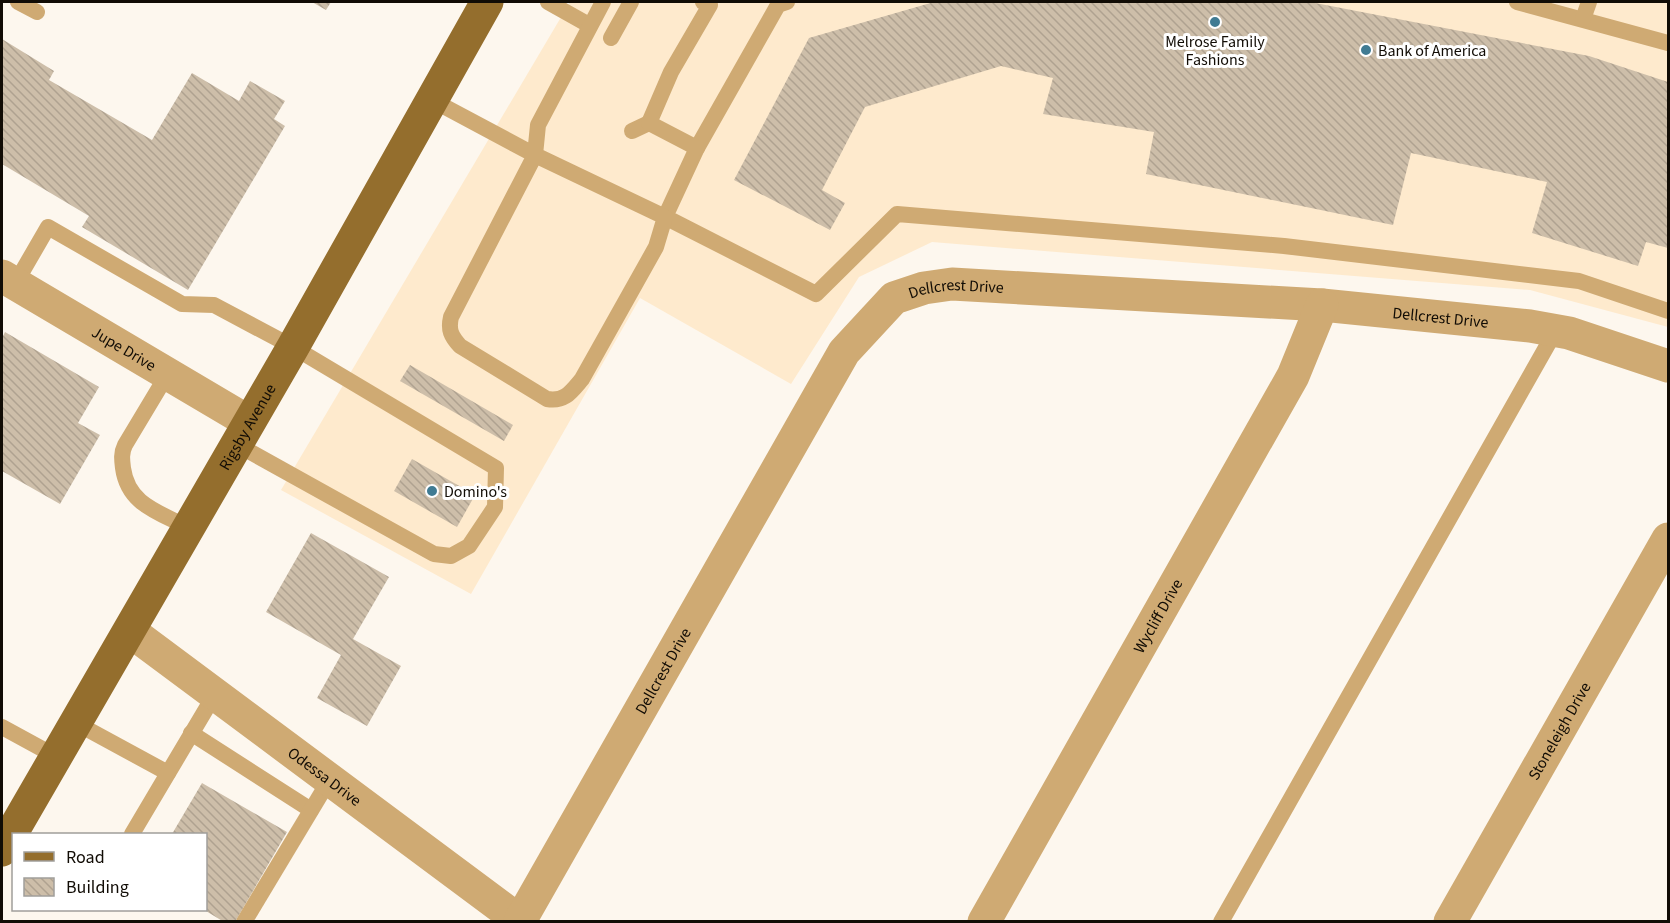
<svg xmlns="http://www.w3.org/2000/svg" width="1670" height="923" font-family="'Source Sans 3',sans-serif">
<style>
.built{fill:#feeacd}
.building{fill:url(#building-back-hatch)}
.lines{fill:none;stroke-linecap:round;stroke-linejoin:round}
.lane{stroke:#cfaa73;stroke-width:16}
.street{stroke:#cfaa73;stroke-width:33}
.primary{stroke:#946e2d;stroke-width:33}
.poi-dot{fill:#407b93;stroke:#fff;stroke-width:2}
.labels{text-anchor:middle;stroke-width:6;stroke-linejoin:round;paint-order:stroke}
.poi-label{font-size:16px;fill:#110c05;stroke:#fff;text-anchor:start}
.street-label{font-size:16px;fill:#110c05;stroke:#fff}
</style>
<defs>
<pattern id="building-back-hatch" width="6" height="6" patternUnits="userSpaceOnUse" patternTransform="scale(1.5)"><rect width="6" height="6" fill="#cdbea9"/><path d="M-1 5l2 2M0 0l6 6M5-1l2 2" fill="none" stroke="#afa290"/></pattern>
</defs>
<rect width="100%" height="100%" fill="#fdf7ee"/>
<path class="built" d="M570,2h1098v325l-138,-37 -598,-48 -73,35 -68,107 -151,-86 -169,296 -190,-104z"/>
<g class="building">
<path d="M312,2h19l-5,8z"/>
<path d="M934,2h376l279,54 79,26v166l-22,-6 -8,24 -106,-33 15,-51 -136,-29 -18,72 -247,-51 8,-42 -111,-18 10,-36 -52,-12 -136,41 -43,83 23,13 -15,27 -96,-50 75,-142z"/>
<path d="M2,39l52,32 -5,9 103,60 40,-67 47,28 11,-20 35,20 -11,18 11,7 -97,164 -106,-63 7,-11 -87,-52z"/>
<path d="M5,332l94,55 -21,36 22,12 -40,69 -58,-33v-133z"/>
<path d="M410,365l103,60 -9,16 -104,-60z"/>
<path d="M412,459l63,36 -18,32 -63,-36z"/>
<path d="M311,533l78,44 -36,62 48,27 -34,60 -50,-28 24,-43 -75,-43z"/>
<path d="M202,783l85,49 -52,90h-11l-18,-11v-77h-34z"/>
</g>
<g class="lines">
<g class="lane">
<path d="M18,2l19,10"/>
<path d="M548,2l41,23"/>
<path d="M787,2l-9,3 -81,143 -32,69 151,77 81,-80 387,32 295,35 89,30"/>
<path d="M1517,2l151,41"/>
<path d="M1583,19l6,-17"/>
<path d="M611,38l20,-36"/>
<path d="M432,100l103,55 130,62 -9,30 -74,132c-11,13 -17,23 -35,20l-87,-53c-9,-10 -12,-16 -9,-29l84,-162 3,-30 65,-123"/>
<path d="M632,131l17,-8"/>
<path d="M697,148l-48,-25 22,-51 39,-67 -7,-3"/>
<path d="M15,284l33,-57 134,77 32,1 79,42 203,121 -1,39 -26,39 -18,10 -17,-2 -198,-110"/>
<path d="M167,375l-42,70c-4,8 -3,15 -2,23 5,37 36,44 66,60"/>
<path d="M76,723l92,50"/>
<path d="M2,727l55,30"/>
<path d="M191,733l120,77"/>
<path d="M132,834l83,-140"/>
<path d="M244,922l86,-143"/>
<path d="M1221,922l335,-592"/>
</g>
<g class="street">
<path id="s1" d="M2,276l247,146"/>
<path id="s2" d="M130,631l391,291"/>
<path id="s3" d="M520,921l324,-569 50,-54 30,-10 28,-4 370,21 208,21 39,7 99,33"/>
<path id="s4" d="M984,922l309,-546 29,-71"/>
<path id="s5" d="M1450,922l218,-383"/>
</g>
<path class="primary" id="s6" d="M2,850l291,-503 194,-345"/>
</g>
<g class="poi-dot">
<circle cx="1215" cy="22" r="6"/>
<circle cx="1366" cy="50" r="6"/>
<circle cx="432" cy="491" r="6"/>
</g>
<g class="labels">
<g class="poi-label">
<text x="1215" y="47" text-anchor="middle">Melrose Family<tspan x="1215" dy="18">Fashions</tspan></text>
<text x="1378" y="56">Bank of America</text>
<text x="444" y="497">Domino's</text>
</g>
<g class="street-label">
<text dy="6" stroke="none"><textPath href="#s3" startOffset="792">Dellcrest Drive</textPath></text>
<text dy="6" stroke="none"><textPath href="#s3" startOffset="1278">Dellcrest Drive</textPath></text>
<text dy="6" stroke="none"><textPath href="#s1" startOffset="142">Jupe Drive</textPath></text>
<text dy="6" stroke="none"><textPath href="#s6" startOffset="489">Rigsby Avenue</textPath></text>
<text dy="6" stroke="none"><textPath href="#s4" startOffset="352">Wycliff Drive</textPath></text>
<text dy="6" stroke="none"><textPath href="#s3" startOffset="288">Dellcrest Drive</textPath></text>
<text dy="6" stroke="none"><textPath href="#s5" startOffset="220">Stoneleigh Drive</textPath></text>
<text dy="6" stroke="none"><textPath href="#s2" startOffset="243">Odessa Drive</textPath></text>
</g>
</g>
<rect width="1670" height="923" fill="none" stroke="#110c05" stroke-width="6"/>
<rect x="12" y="833" width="195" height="78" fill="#ffffff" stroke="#a09e9b" stroke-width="1.5"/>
<rect x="24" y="852" width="30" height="9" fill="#946e2d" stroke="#a09e9b" stroke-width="1.5"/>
<text x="66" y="863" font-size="18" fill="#110c05">Road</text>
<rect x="24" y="878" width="30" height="18" fill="url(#building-back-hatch)" stroke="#a09e9b" stroke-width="1.5"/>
<text x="66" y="893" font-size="18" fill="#110c05">Building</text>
</svg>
